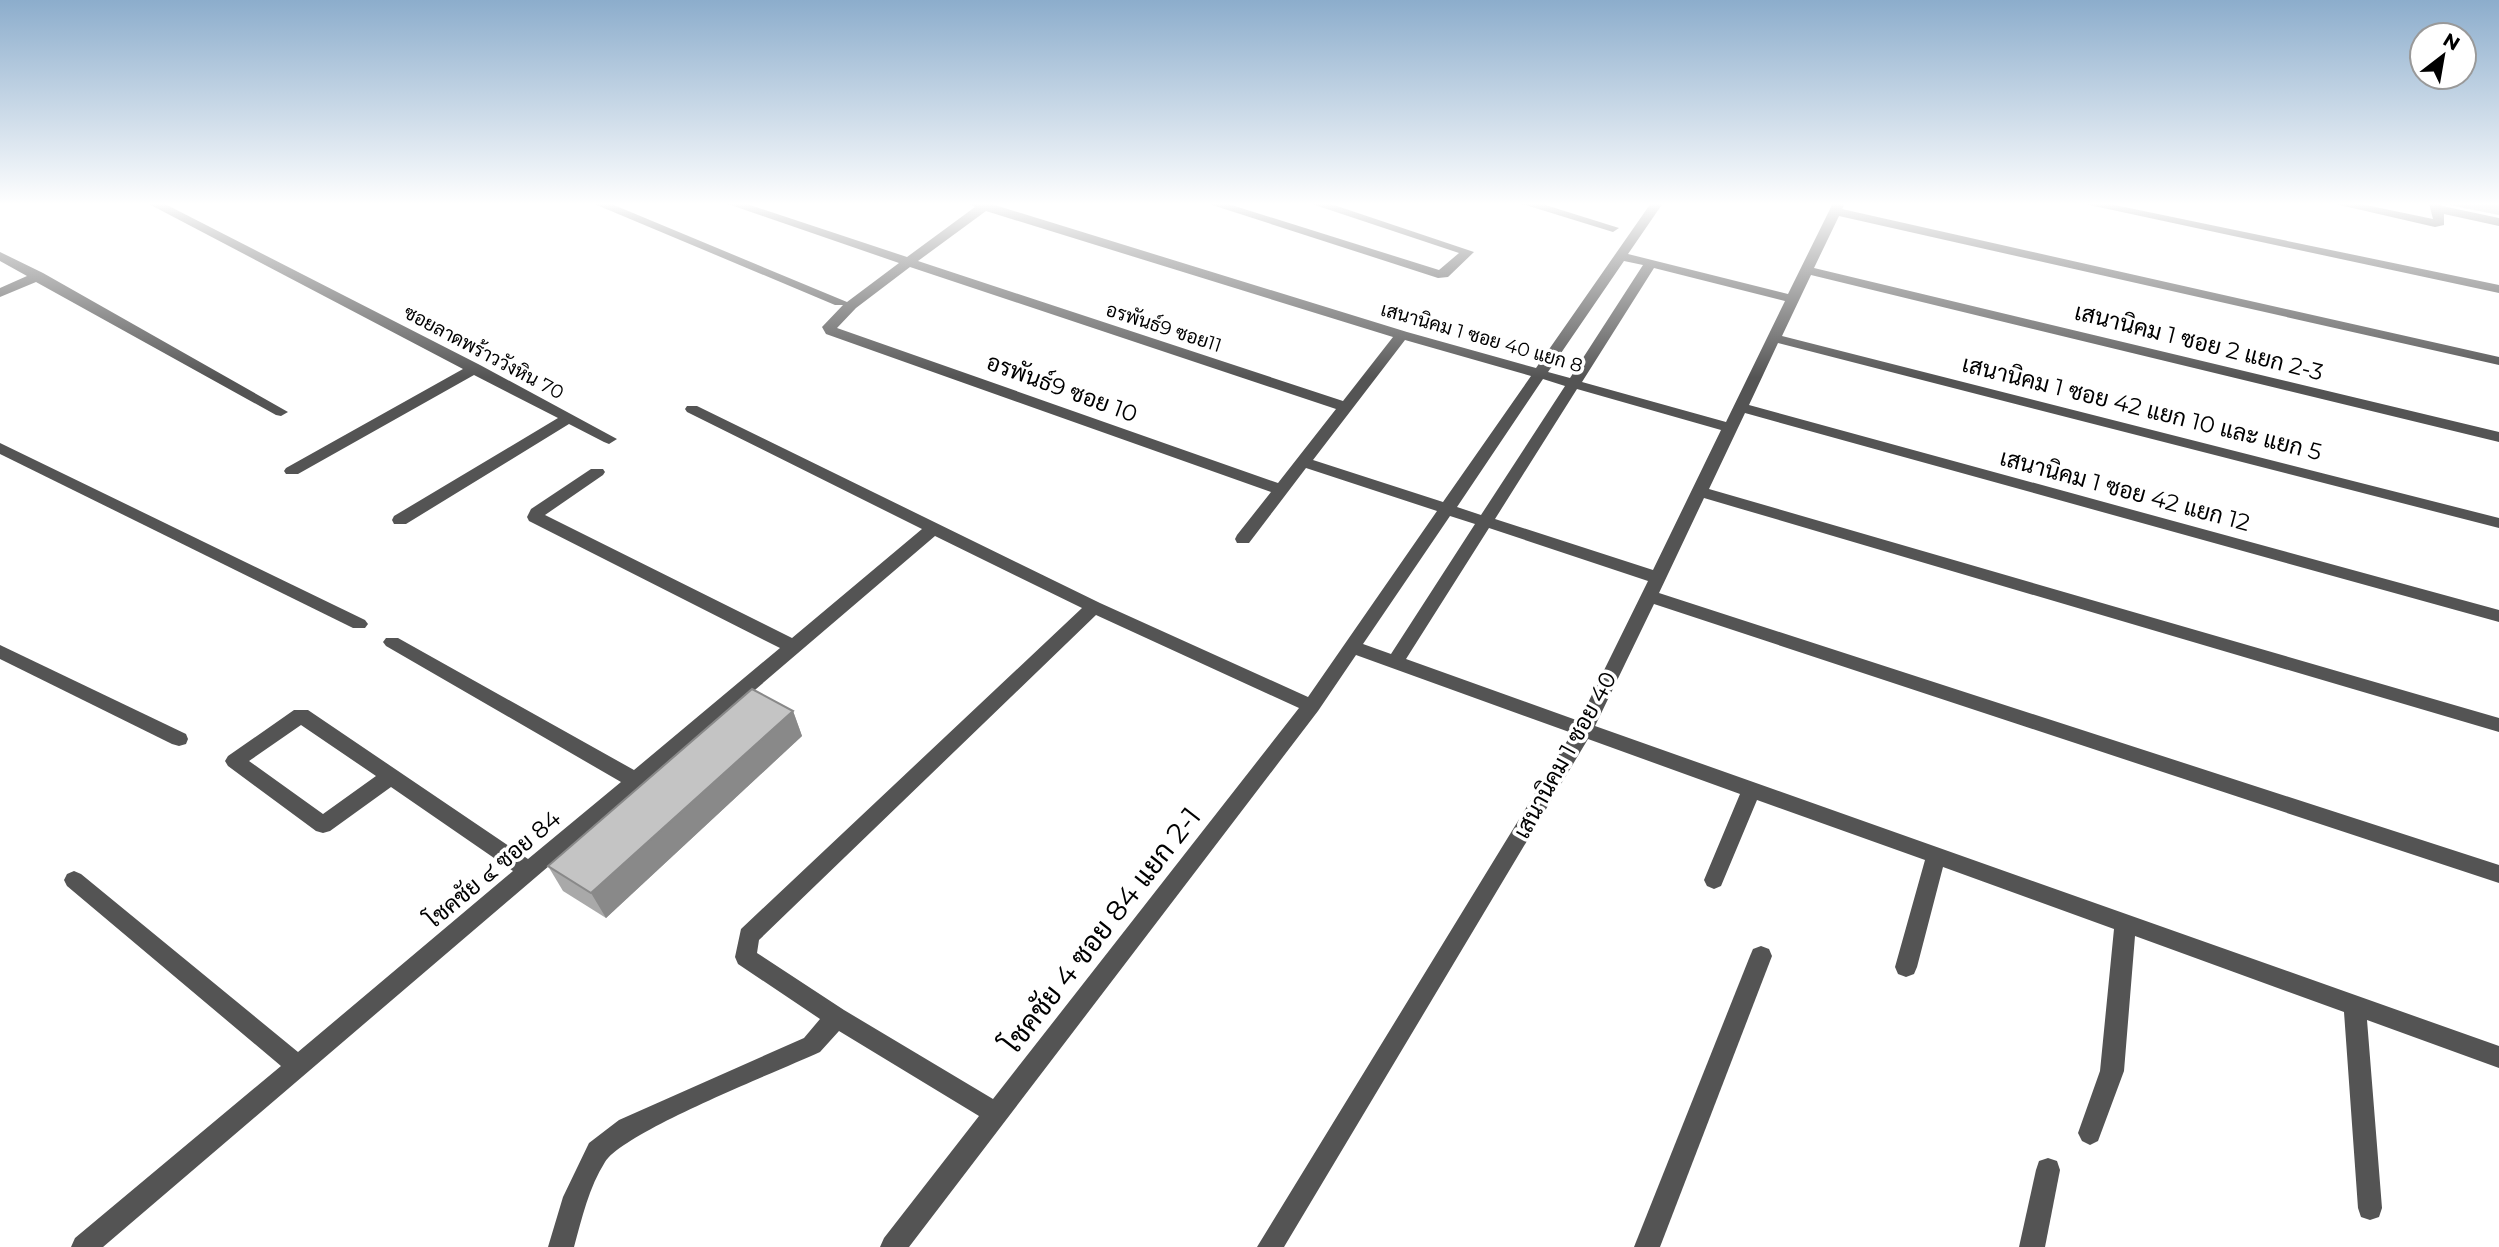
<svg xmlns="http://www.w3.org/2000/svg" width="2499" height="1247" font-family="Montserrat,Sarabun,sans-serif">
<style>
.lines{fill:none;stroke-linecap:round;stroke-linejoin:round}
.minor{fill:#545454;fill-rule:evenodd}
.wall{fill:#a9a9a9}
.shaded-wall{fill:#898989}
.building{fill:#c4c4c4;stroke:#898989;stroke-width:2}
.labels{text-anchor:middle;stroke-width:7;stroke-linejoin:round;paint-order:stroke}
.far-street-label{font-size:19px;fill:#000;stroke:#fff}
.street-label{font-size:23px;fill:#000;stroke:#fff}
.near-street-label{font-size:28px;fill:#000;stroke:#fff}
</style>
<rect width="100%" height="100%" fill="#fff"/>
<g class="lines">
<g class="minor">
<path d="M147,203h16l317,162 137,74 -8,5 -5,-2 -35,-18 -163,100h-12l-2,-4 2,-4 164,-98 -84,-43 -176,99h-12l-2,-3 2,-3 177,-99z"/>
<path d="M592,203h17l238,99 52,-39 -174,-60h19l163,54 68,-50 -7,-4h20l419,129 129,36 115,-165h12l-35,51 160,40 45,-91h12l-3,6 657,148v8l-660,-149 -25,52 685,164v10l-688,-167 -29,61 717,182v10l-721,-185 -29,62 750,205v12l-754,-209 -36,76 790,229v14l-795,-234 -45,95 840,272v18l-845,-279 -59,122 904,320v22l-132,-48 15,188 -3,9 -9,3 -9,-3 -3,-9 -14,-196 -209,-76 -11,135 -26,70 -8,4 -8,-4 -4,-8 22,-62 14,-142 -171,-62 -26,100 -3,7 -8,3 -8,-3 -3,-7 30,-107 -168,-60 -36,86 -7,3 -7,-3 -3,-6 36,-86 -152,-55 -304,508h-27l315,-514 -216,-78 -38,56 -409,536h-29l4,-9 95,-122 -140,-85 -19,21c-41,19 -195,79 -215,110 -16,25 -23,56 -31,85h-26l15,-50 26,-54 30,-23 185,-82 16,-19 -82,-55 -3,-7 6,-28 341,-321 -147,-72 -832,711h-32l4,-9 206,-172 -214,-180 -3,-6 3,-6 7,-3 7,3 217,178 215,-181 -122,-84 -61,44 -7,2 -7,-2 -88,-65 -3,-5 3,-5 66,-46h14l220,149 93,-77 -235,-136 -3,-4 3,-4h12l236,132 146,-122 -251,-127 -2,-4 4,-8 60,-40h12l2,3 -2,3 -58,40 247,123 130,-109 -235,-117 -2,-3 2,-3h10l403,197 208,94 129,-186 -131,-43 -57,75h-12l-2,-4 2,-4 34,-43 -445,-158 -4,-7 21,-22h-8zM986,211l407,126 -50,64 -425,-140zM1624,261l19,4 -73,113 -22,-6zM910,267l426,142 -58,74 -441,-155 19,-20zM1654,268l131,33 -59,121 -144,-40zM1405,340l126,36 -88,126 -130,-42zM1543,379l22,7 -84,129 -24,-8zM1577,389l144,41 -68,140 -158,-51zM1450,516l25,8 -84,130 -28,-10zM1489,528l159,53 -69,140 -173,-62zM1096,615l203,93 -306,391 -149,-89 -87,-57 2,-13zM301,725l75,51 -53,38 -74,-53z"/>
<path d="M1206,203h19l214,67 20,-17 -150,-50h19l146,49 -26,25 -10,1z"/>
<path d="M1519,203h20l80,25 -6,4z"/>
<path d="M2080,203h25l394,82v8z"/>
<path d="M2331,203h25l77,16 -4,-16h12l1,3 57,12v8l-55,-12v11l-9,2z"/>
<path d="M0,252l43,21 245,139 -7,4 -5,-1 -240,-133 -36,15v-9l27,-12 -27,-15z"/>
<path d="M0,443l365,177 3,4 -3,4h-12l-353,-174z"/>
<path d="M0,645l186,89 2,5 -2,5 -7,2 -7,-2 -172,-85z"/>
<path d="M1761,946l8,3 3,7 -112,291h-26l116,-291 3,-7z"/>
<path d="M2048,1158l9,3 3,9 -15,77h-26l17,-77 3,-9z"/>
</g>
</g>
<g class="wall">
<path d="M2444,203h55v12l-55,-11z"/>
<path d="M793,711l9,25 -196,182 -43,-27 -15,-25z"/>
</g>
<path class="shaded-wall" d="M793,711l9,25 -196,182 -15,-25z"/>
<path class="building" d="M752,689l41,22 -202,182 -43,-27z"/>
<linearGradient id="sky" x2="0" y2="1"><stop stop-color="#8cadcc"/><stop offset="0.54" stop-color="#fff"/><stop offset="1" stop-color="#fff" stop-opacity="0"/></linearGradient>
<rect width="2499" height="378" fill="url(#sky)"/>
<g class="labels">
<g class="far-street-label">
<text transform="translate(1164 327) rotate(18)" y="7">อรพันธ์9 ซอย11</text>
<text transform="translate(1482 337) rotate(16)" y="7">เสนานิคม 1 ซอย 40 แยก 8</text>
<text transform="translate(484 352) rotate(28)" y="7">ซอยลาดพร้าววังหิน 70</text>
</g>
<g class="street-label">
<text transform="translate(2199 342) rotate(14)" y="8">เสนานิคม 1 ซอย 2 แยก 2-3</text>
<text transform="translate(1062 388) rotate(20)" y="8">อรพันธ์9 ซอย 10</text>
<text transform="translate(2142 408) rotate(14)" y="8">เสนานิคม 1 ซอย 42 แยก 10 และ แยก 5</text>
<text transform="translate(2125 490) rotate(15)" y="8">เสนานิคม 1 ซอย 42 แยก 12</text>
<text transform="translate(1565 755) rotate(-61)" y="8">เสนานิคม 1 ซอย 40</text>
<text transform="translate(493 869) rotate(-40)" y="8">โชคชัย ๔ ซอย 84</text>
</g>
<g class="near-street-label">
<text transform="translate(1101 930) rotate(-52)" y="10">โชคชัย 4 ซอย 84 แยก 2-1</text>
</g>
</g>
<g transform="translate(2443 56) rotate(31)"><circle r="33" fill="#ffffff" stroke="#999999" stroke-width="2"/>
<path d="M0-5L12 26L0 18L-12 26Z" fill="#000000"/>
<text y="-10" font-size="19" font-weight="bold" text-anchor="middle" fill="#000000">N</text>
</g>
</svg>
